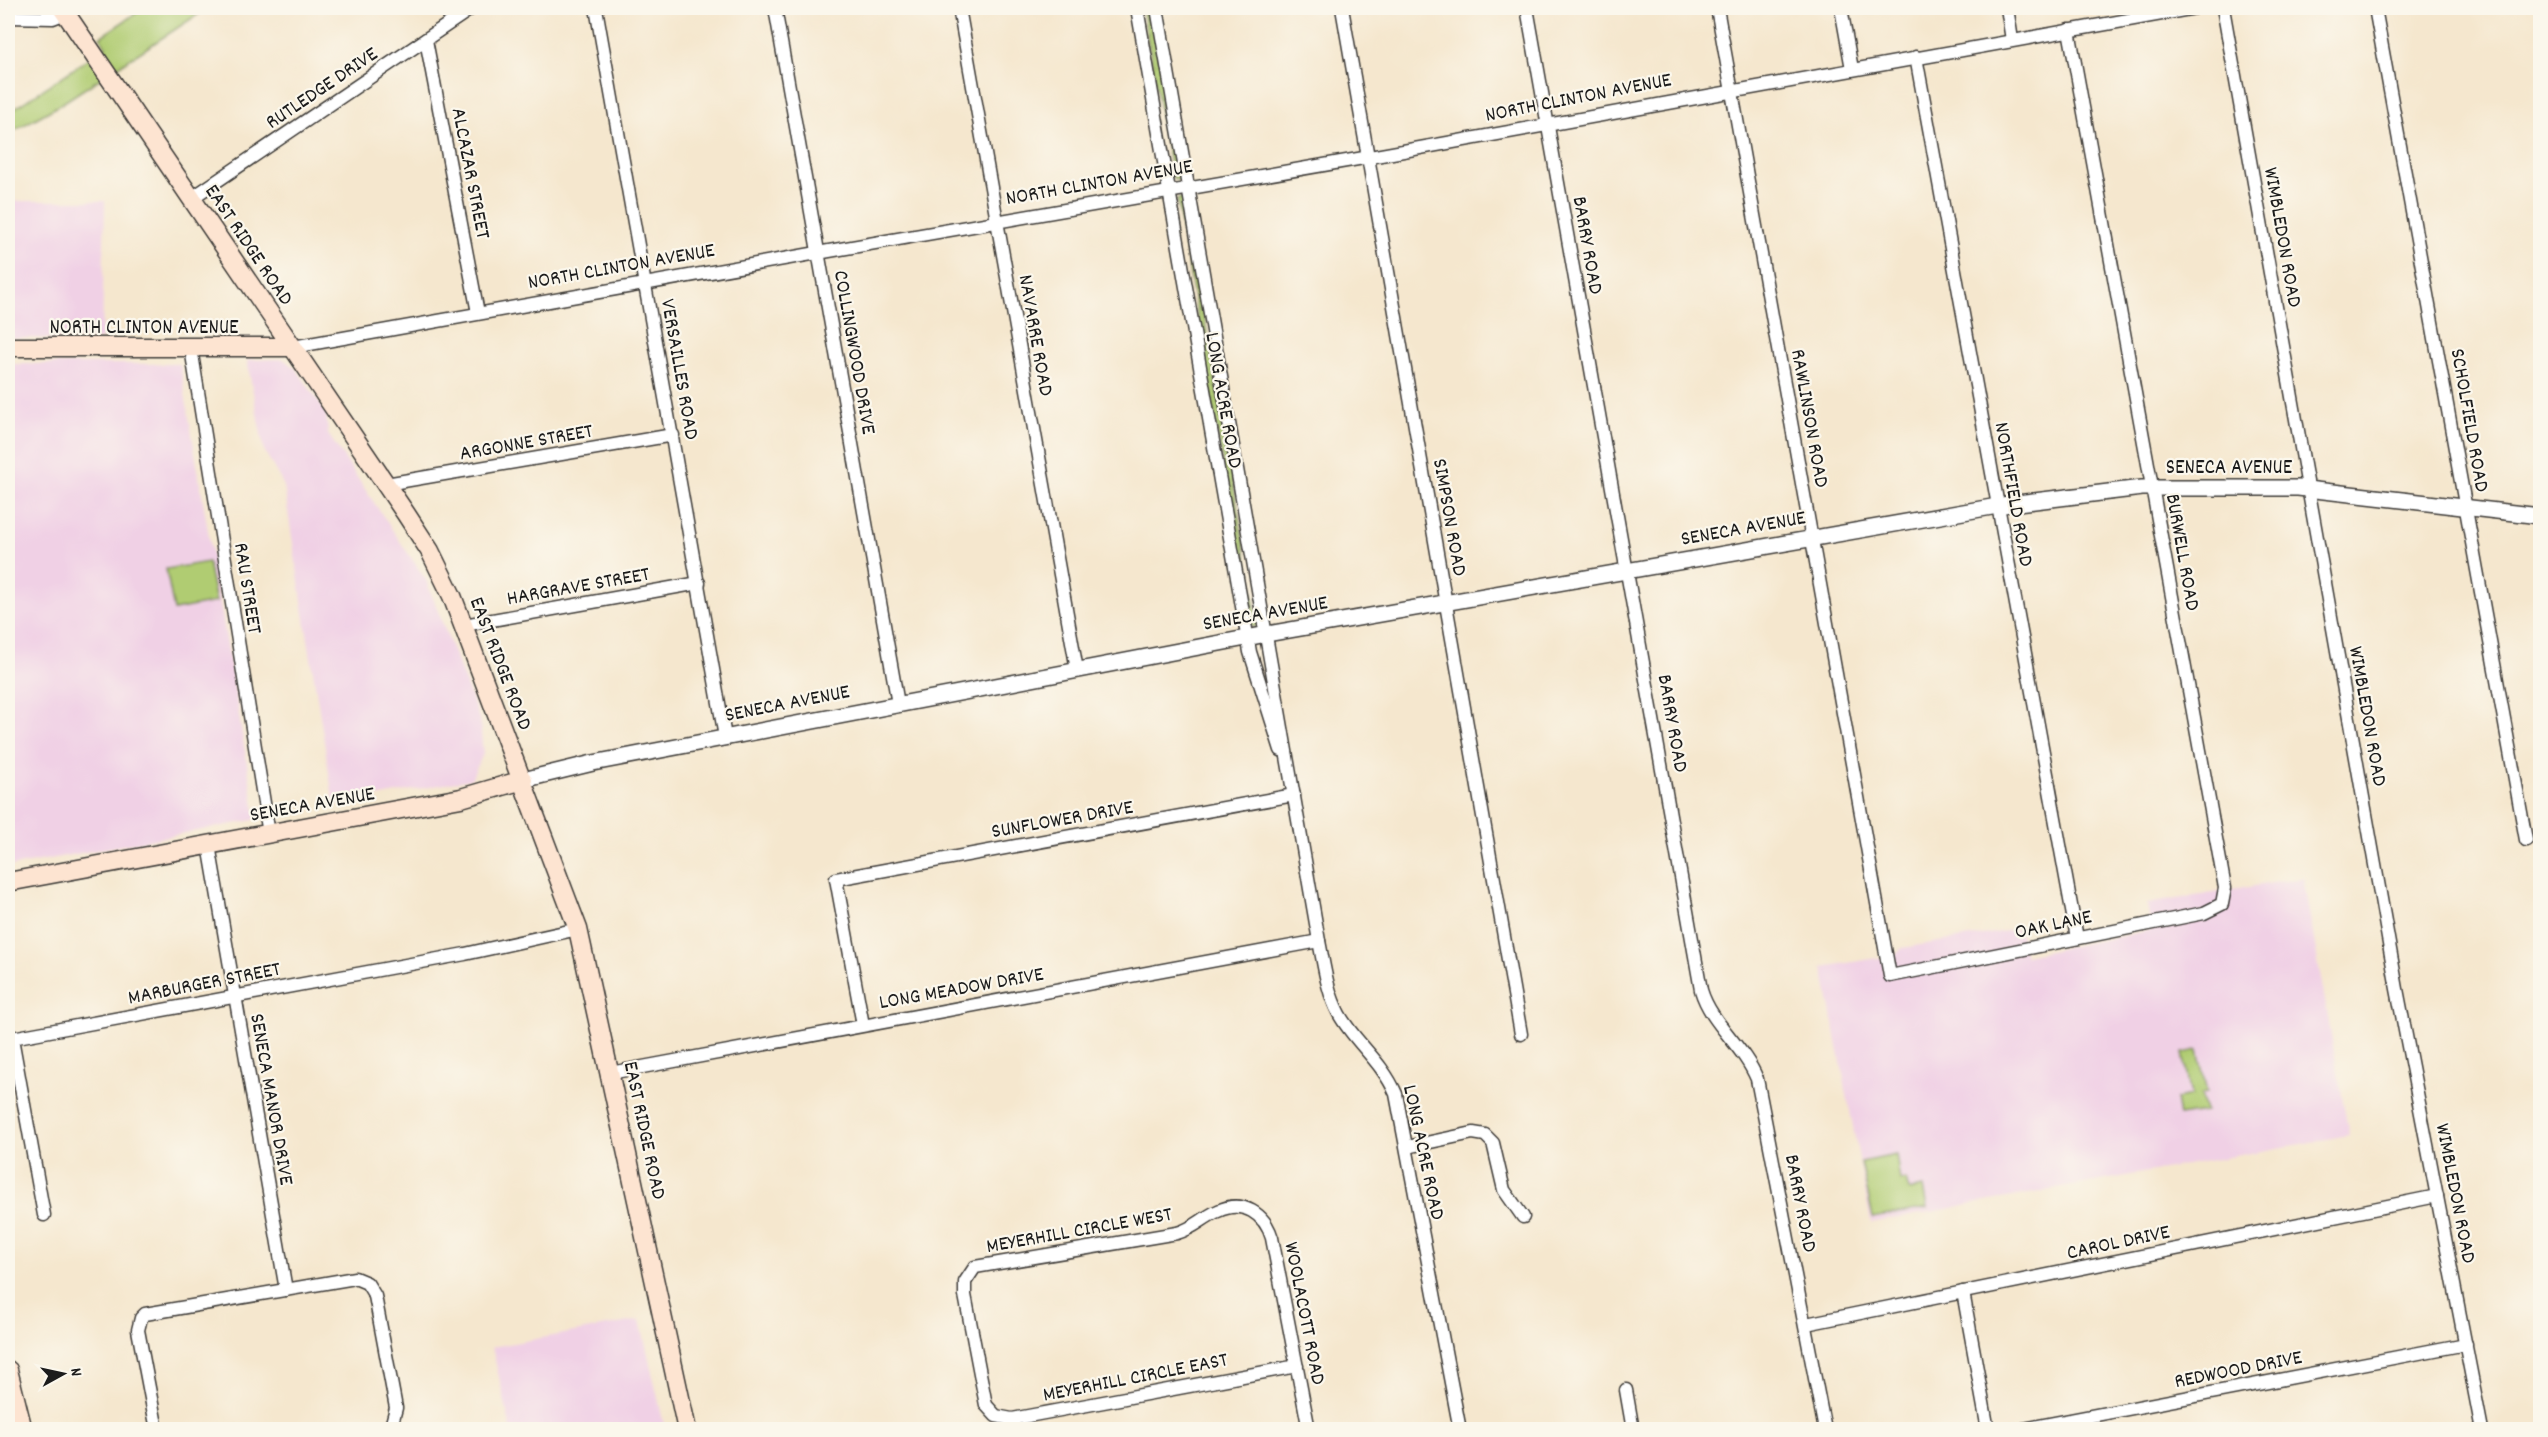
<svg xmlns="http://www.w3.org/2000/svg" width="2548" height="1437" font-family="Dekko,sans-serif">
<style>
.built{fill:#f0d0e5}
.grass{fill:url(#grass-dots);stroke:#667447;stroke-width:1.5}
.green{fill:#b0cc72;stroke:#667447;stroke-width:1.5}
.lines{fill:none;stroke-linecap:round;stroke-linejoin:round}
.minor-casing{stroke:#3d3a37;stroke-width:15}
.tertiary-casing{stroke:#3d3a37;stroke-width:18}
.secondary-casing{stroke:#3d3a37;stroke-width:21}
.minor{stroke:#fff;stroke-width:12}
.tertiary{stroke:#fff;stroke-width:15}
.secondary{stroke:#fde4d1;stroke-width:18}
.labels{text-anchor:middle;stroke-width:4.5;stroke-linejoin:round;paint-order:stroke}
.street-label{font-size:21px;fill:#1c1c1c;stroke:#fbf7ec}
</style>
<defs>
<pattern id="grass-dots" width="8" height="8" patternUnits="userSpaceOnUse" patternTransform="scale(1.5)"><rect width="8" height="8" fill="#b0cc72"/><path d="M2 2h.1M6 6h.1" fill="none" stroke="#97af62" stroke-width="1.8" stroke-linecap="round"/></pattern>
</defs>
<rect width="100%" height="100%" fill="#fbf7ec"/>
<filter id="ink" filterUnits="userSpaceOnUse"><feTurbulence type="fractalNoise" baseFrequency=".0167" numOctaves="2"/><feDisplacementMap in="SourceGraphic" scale="12" xChannelSelector="R" yChannelSelector="G"/><feConvolveMatrix kernelMatrix="1 2 1 2 8 2 1 2 1" color-interpolation-filters="sRGB"/></filter>
<filter id="wash" filterUnits="userSpaceOnUse"><feTurbulence type="fractalNoise" baseFrequency=".008" numOctaves="4" result="noise"/><feDisplacementMap in="SourceGraphic" scale="24" xChannelSelector="R" yChannelSelector="G"/><feGaussianBlur stdDeviation="1.35" result="paint"/><feColorMatrix in="noise" values="0 0 0 0 0 0 0 0 0 0 0 0 0 0 0 0 0 1.4 0 .05"/><feComposite in="paint" operator="in"/></filter>
<g filter="url(#wash)">
<rect width="100%" height="100%" fill="#f5e7ce"/>
<g class="built">
<path d="M8,201h97l-3,138 -94,-1z"/>
<path d="M283,359l14,11 29,43 2,21 98,146 54,141 3,33 -12,25 -137,26 -50,-319 -20,-36 -17,-90z"/>
<path d="M8,364h172l76,453 -2,3 -246,47z"/>
<path d="M2303,878l46,257 -478,88 -48,-256 73,-12 6,-7 117,-19 6,27 126,-26 -4,-26z"/>
<path d="M640,1320l25,109h-154l-19,-82z"/>
</g>
<g class="grass">
<path d="M1142,8h9l30,167 -4,5 -5,-3z"/>
<path d="M1182,197l2,2 74,426 -5,2 -2,-1 -74,-426z"/>
</g>
<g class="green">
<path d="M144,8h64l-150,98 -50,28v-21l98,-66 -6,-10z"/>
<path d="M208,562l8,40 -42,8 -8,-41z"/>
<path d="M2198,1050l9,43 -6,1 4,18 -26,4 -3,-17 15,-3 -8,-43z"/>
<path d="M1896,1155l4,25 6,-1 3,11 14,-3 4,21 -54,10 -12,-56z"/>
</g>
</g>
<g filter="url(#ink)">
<g class="lines">
<defs>
<g id="minor">
<path d="M596,8l129,729"/>
<path d="M775,8l123,696"/>
<path d="M959,8l118,662"/>
<path d="M1137,8l113,644 31,98"/>
<path d="M1157,8l162,933c5,24 8,51 20,73 16,29 43,47 57,80l64,336"/>
<path d="M1342,8l179,1026"/>
<path d="M1527,8l174,982c10,34 42,55 56,89l68,351"/>
<path d="M1717,8l173,968 314,-63 18,-9 3,-16 -156,-858"/>
<path d="M1841,8l11,61"/>
<path d="M2007,8l5,32"/>
<path d="M2223,8l174,981 85,441"/>
<path d="M2375,8l151,832"/>
<path d="M8,17l45,1 13,-5"/>
<path d="M426,40l52,273"/>
<path d="M1916,57l161,881"/>
<path d="M192,198l280,-190"/>
<path d="M293,347l513,-92 575,-100 814,-147"/>
<path d="M191,348l78,486"/>
<path d="M386,484l287,-49"/>
<path d="M464,625l235,-42"/>
<path d="M209,845l77,445"/>
<path d="M863,1025l-27,-146 458,-84"/>
<path d="M610,1073l709,-132"/>
<path d="M1407,1147l66,-14 12,2 8,8 11,47 19,27"/>
<path d="M44,1215l-32,-177 453,-84 113,-25"/>
<path d="M1963,1292l25,138"/>
<path d="M1806,1324l631,-128"/>
<path d="M1297,1366l-285,53 -16,-3 -10,-11 -21,-110v-13l10,-15 202,-34c18,-5 25,-15 41,-22 25,-12 47,3 54,27l37,192"/>
<path d="M1626,1390l7,40"/>
<path d="M157,1430l-19,-100 3,-12 4,-4 210,-36 12,5 8,13 21,112 -4,15 -7,7"/>
<path d="M2018,1430l448,-86"/>
</g>
<path id="tertiary" d="M523,780l70,-17 674,-129 742,-130 133,-16h156l242,28"/>
<g id="secondary">
<path d="M62,8l344,506 24,37 22,45 126,333 109,501"/>
<path d="M8,347h285"/>
<path d="M8,882l453,-84 62,-18"/>
<path d="M8,1370l15,60"/>
</g>
</defs>
<use href="#minor" class="minor-casing"/>
<use href="#tertiary" class="tertiary-casing"/>
<use href="#secondary" class="secondary-casing"/>
<use href="#minor" class="minor"/>
<use href="#tertiary" class="tertiary"/>
<use href="#secondary" class="secondary"/>
</g>
</g>
<g class="labels">
<g class="street-label">
<text transform="translate(321 87) rotate(-34)" y="7">RUTLEDGE DRIVE</text>
<text transform="translate(1578 96) rotate(-11)" y="7">NORTH CLINTON AVENUE</text>
<text transform="translate(472 173) rotate(79)" y="7">ALCAZAR STREET</text>
<text transform="translate(1099 181) rotate(-10)" y="7">NORTH CLINTON AVENUE</text>
<text transform="translate(2284 237) rotate(80)" y="7">WIMBLEDON ROAD</text>
<text transform="translate(250 244) rotate(56)" y="7">EAST RIDGE ROAD</text>
<text transform="translate(1589 245) rotate(80)" y="7">BARRY ROAD</text>
<text transform="translate(621 265) rotate(-10)" y="7">NORTH CLINTON AVENUE</text>
<text x="144" y="333">NORTH CLINTON AVENUE</text>
<text transform="translate(1037 335) rotate(80)" y="7">NAVARRE ROAD</text>
<text transform="translate(856 352) rotate(80)" y="7">COLLINGWOOD DRIVE</text>
<text transform="translate(681 369) rotate(80)" y="7">VERSAILLES ROAD</text>
<text transform="translate(1225 400) rotate(80)" y="7">LONG ACRE ROAD</text>
<text transform="translate(1811 418) rotate(80)" y="7">RAWLINSON ROAD</text>
<text transform="translate(2471 420) rotate(80)" y="7">SCHOLFIELD ROAD</text>
<text transform="translate(526 441) rotate(-10)" y="7">ARGONNE STREET</text>
<text x="2229" y="473">SENECA AVENUE</text>
<text transform="translate(2015 494) rotate(80)" y="7">NORTHFIELD ROAD</text>
<text transform="translate(1451 517) rotate(80)" y="7">SIMPSON ROAD</text>
<text transform="translate(1743 527) rotate(-10)" y="7">SENECA AVENUE</text>
<text transform="translate(2184 552) rotate(80)" y="7">BURWELL ROAD</text>
<text transform="translate(578 585) rotate(-10)" y="7">HARGRAVE STREET</text>
<text transform="translate(249 588) rotate(81)" y="7">RAU STREET</text>
<text transform="translate(1265 612) rotate(-10)" y="7">SENECA AVENUE</text>
<text transform="translate(502 663) rotate(69)" y="7">EAST RIDGE ROAD</text>
<text transform="translate(787 702) rotate(-11)" y="7">SENECA AVENUE</text>
<text transform="translate(2369 716) rotate(80)" y="7">WIMBLEDON ROAD</text>
<text transform="translate(1674 723) rotate(80)" y="7">BARRY ROAD</text>
<text transform="translate(312 803) rotate(-10)" y="7">SENECA AVENUE</text>
<text transform="translate(1062 818) rotate(-10)" y="7">SUNFLOWER DRIVE</text>
<text transform="translate(2053 923) rotate(-12)" y="7">OAK LANE</text>
<text transform="translate(204 982) rotate(-11)" y="7">MARBURGER STREET</text>
<text transform="translate(961 987) rotate(-10)" y="7">LONG MEADOW DRIVE</text>
<text transform="translate(273 1099) rotate(80)" y="7">SENECA MANOR DRIVE</text>
<text transform="translate(646 1130) rotate(78)" y="7">EAST RIDGE ROAD</text>
<text transform="translate(1425 1152) rotate(78)" y="7">LONG ACRE ROAD</text>
<text transform="translate(2457 1193) rotate(79)" y="7">WIMBLEDON ROAD</text>
<text transform="translate(1802 1203) rotate(79)" y="7">BARRY ROAD</text>
<text transform="translate(1079 1229) rotate(-10)" y="7">MEYERHILL CIRCLE WEST</text>
<text transform="translate(2118 1241) rotate(-12)" y="7">CAROL DRIVE</text>
<text transform="translate(1306 1313) rotate(79)" y="7">WOOLACOTT ROAD</text>
<text transform="translate(2238 1368) rotate(-11)" y="7">REDWOOD DRIVE</text>
<text transform="translate(1135 1376) rotate(-11)" y="7">MEYERHILL CIRCLE EAST</text>
</g>
</g>
<rect width="2548" height="1437" fill="none" stroke="#fbf7ec" stroke-width="30"/>
<g transform="translate(63 1374) rotate(82)" stroke="#fbf7ec" stroke-width="4.5" paint-order="stroke">
<path d="M0-4.5L10 22L0 15L-10 22Z" fill="#1c1c1c"/>
<text y="-9" font-size="16" font-weight="bold" text-anchor="middle" fill="#1c1c1c">N</text>
</g>
</svg>
